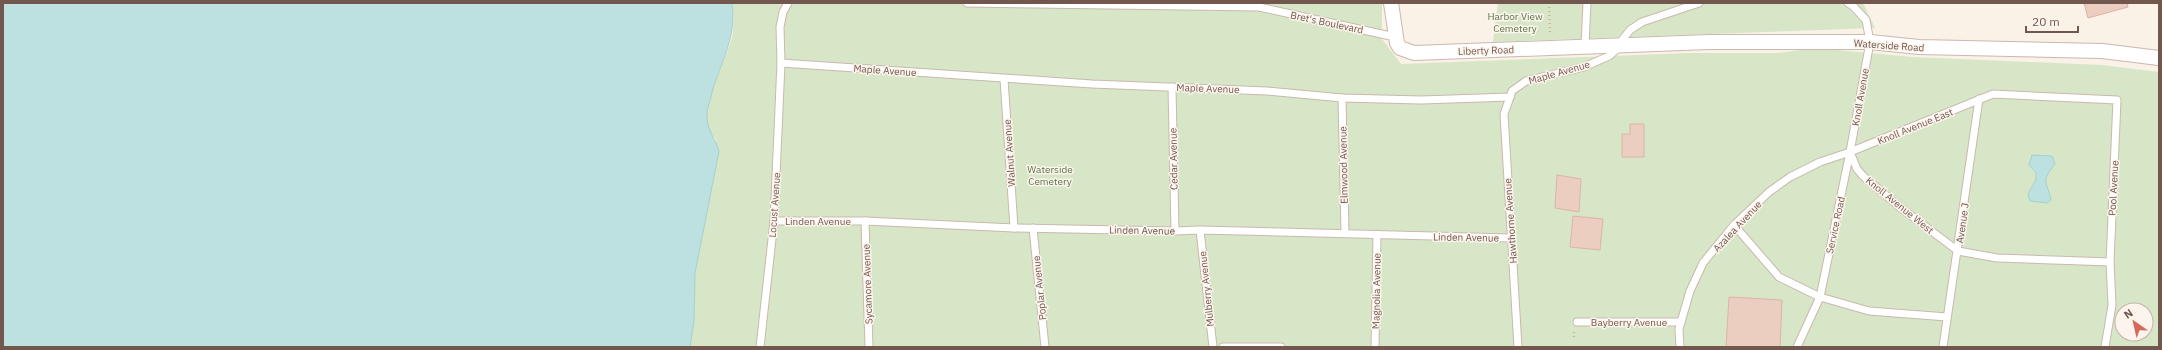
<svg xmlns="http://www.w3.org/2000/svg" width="2162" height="350" font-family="'IBM Plex Sans',sans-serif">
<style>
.green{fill:#d6e6c7;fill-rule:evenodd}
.water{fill:#bde0e1;stroke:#a5cfd2}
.building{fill:#eccec1;stroke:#ddb4a3}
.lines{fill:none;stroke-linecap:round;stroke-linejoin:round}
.lane-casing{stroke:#cbb8ae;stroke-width:9}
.street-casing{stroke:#cbb8ae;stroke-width:16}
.path{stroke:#d1b2a5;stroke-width:2.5;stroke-dasharray:1 3;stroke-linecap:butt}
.lane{stroke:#fff;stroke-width:7}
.street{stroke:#fff;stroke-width:14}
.labels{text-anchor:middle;stroke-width:3;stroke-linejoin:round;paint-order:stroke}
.park-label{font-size:10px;fill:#597547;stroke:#fdf5ed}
.street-label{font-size:10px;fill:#71574e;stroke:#fdf5ed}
</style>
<rect width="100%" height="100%" fill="#faf1e7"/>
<g class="green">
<path d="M732,3h650v36l19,25 291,-11h86l37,-5 97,9 190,8 57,7v275h-1469l4,-26 1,-48 16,-84 5,-50c-3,-3 -6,-6 -8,-10 -9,-20 19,-70 24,-92 2,-11 2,-23 0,-34zM2122,310h24v24h-24z"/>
<path d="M1498,3h365l12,25 -382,14z"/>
</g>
<g class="water">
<path d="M3,3h729c5,36 -12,59 -21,93 -1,6 -5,14 -4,21 0,13 8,21 12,34l-24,122 -1,48 -4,26h-687z"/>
<path d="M2032,155l20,1 3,8c-15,19 -8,16 -4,36l-4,3 -17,-2 -2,-7 8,-14v-7l-7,-8z"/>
</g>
<g class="building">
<path d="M2084,3h43l1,4 -40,11z"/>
<path d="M1630,124h14v33h-22v-23h8z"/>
<path d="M1557,175l24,4 -2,33 -24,-4z"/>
<path d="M1573,216l30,3 -3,31 -30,-3z"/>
<path d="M1729,297l53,3 -2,47h-54z"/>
</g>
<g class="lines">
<defs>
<g id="lane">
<path d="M967,3l292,4 136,30"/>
<path d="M1585,46l2,-43"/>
<path d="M781,63l311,21 175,7 75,7 79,2 89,-3 2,-6 14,-10 58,-14 25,-11 8,-7 1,-4 12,-15 12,-8 57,-19"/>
<path d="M1004,79l10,149"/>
<path d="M1172,87l3,144"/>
<path d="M1510,97l-6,17 14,233"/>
<path d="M1342,98l3,135"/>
<path d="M1850,152l7,17 6,7 38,32 57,43 39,7 113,4"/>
<path d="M774,221h91l149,7 161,3 25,-1 310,8"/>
<path d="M865,221l4,126"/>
<path d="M1734,225l45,52 41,20 49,14 78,6"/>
<path d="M1033,228l12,119"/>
<path d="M1200,230l13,117"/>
<path d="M1577,322h104"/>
<path d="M760,347l14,-126 7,-158 -1,-36 3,-15 5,-9"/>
<path d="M1223,347h58"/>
<path d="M1375,347l2,-112"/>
<path d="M1680,347l-1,-18 11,-38 13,-28 31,-38 35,-33 21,-15 30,-15 30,-10 143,-58 124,6 -7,162 2,43 -7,42"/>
<path d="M1797,347l23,-50 30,-145 20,-110 -4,-22 -13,-14 -5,-3"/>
<path d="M1943,347l36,-248"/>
</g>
<path id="street" d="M1391,3l6,40 3,5 14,5 295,-11h161l49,5 183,4 57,7"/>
</defs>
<use href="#lane" class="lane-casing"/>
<use href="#street" class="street-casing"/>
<g class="path">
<path d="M1549,3l1,29"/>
<path d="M1574,332v7"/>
</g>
<use href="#lane" class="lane"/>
<use href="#street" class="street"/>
</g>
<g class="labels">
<g class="park-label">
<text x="1515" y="20">Harbor View<tspan x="1515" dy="12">Cemetery</tspan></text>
<text x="1050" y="173">Waterside<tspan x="1050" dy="12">Cemetery</tspan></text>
</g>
<g class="street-label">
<text transform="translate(1327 22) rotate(12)" y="4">Bret's Boulevard</text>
<text transform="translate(1889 45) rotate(4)" y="4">Waterside Road</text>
<text transform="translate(1486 50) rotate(-2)" y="4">Liberty Road</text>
<text transform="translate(885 70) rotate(4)" y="4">Maple Avenue</text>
<text transform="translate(1559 72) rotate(-16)" y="4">Maple Avenue</text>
<text transform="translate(1208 88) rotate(2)" y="4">Maple Avenue</text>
<text transform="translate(1860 97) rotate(-80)" y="4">Knoll Avenue</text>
<text transform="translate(1915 126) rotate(-22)" y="4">Knoll Avenue East</text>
<text transform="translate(1009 153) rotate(-94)" y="4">Walnut Avenue</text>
<text transform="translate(1173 159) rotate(-91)" y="4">Cedar Avenue</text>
<text transform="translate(1343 165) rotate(-91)" y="4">Elmwood Avenue</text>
<text transform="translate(2113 188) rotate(-87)" y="4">Pool Avenue</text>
<text transform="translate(774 205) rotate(-86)" y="4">Locust Avenue</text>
<text transform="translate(1900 205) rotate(39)" y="4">Knoll Avenue West</text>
<text x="818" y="225">Linden Avenue</text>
<text transform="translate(1510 221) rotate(-94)" y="4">Hawthorne Avenue</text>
<text transform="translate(1962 223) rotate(-82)" y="4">Avenue J</text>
<text transform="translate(1835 225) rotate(-78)" y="4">Service Road</text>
<text transform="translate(1737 226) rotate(-47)" y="4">Azalea Avenue</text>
<text transform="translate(1142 230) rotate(1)" y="4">Linden Avenue</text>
<text transform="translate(1466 237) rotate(1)" y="4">Linden Avenue</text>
<text transform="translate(867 284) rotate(-92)" y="4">Sycamore Avenue</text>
<text transform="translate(1039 288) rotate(-96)" y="4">Poplar Avenue</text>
<text transform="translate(1206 289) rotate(-96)" y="4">Mulberry Avenue</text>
<text transform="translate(1376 291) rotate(-89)" y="4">Magnolia Avenue</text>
<text x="1629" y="326">Bayberry Avenue</text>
</g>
</g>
<rect width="2162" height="350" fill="none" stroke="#71574e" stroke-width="8"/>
<g transform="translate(2134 322) rotate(326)"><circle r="19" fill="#fdf5ed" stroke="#c5b6ad"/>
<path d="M0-3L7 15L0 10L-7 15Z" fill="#d76959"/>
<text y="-6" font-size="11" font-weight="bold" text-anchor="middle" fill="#71574e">N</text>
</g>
<path d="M2026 26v6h52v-6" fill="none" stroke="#71574e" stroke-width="2"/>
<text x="2032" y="26" font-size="12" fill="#71574e" stroke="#fdf5ed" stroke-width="3" paint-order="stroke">20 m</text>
</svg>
